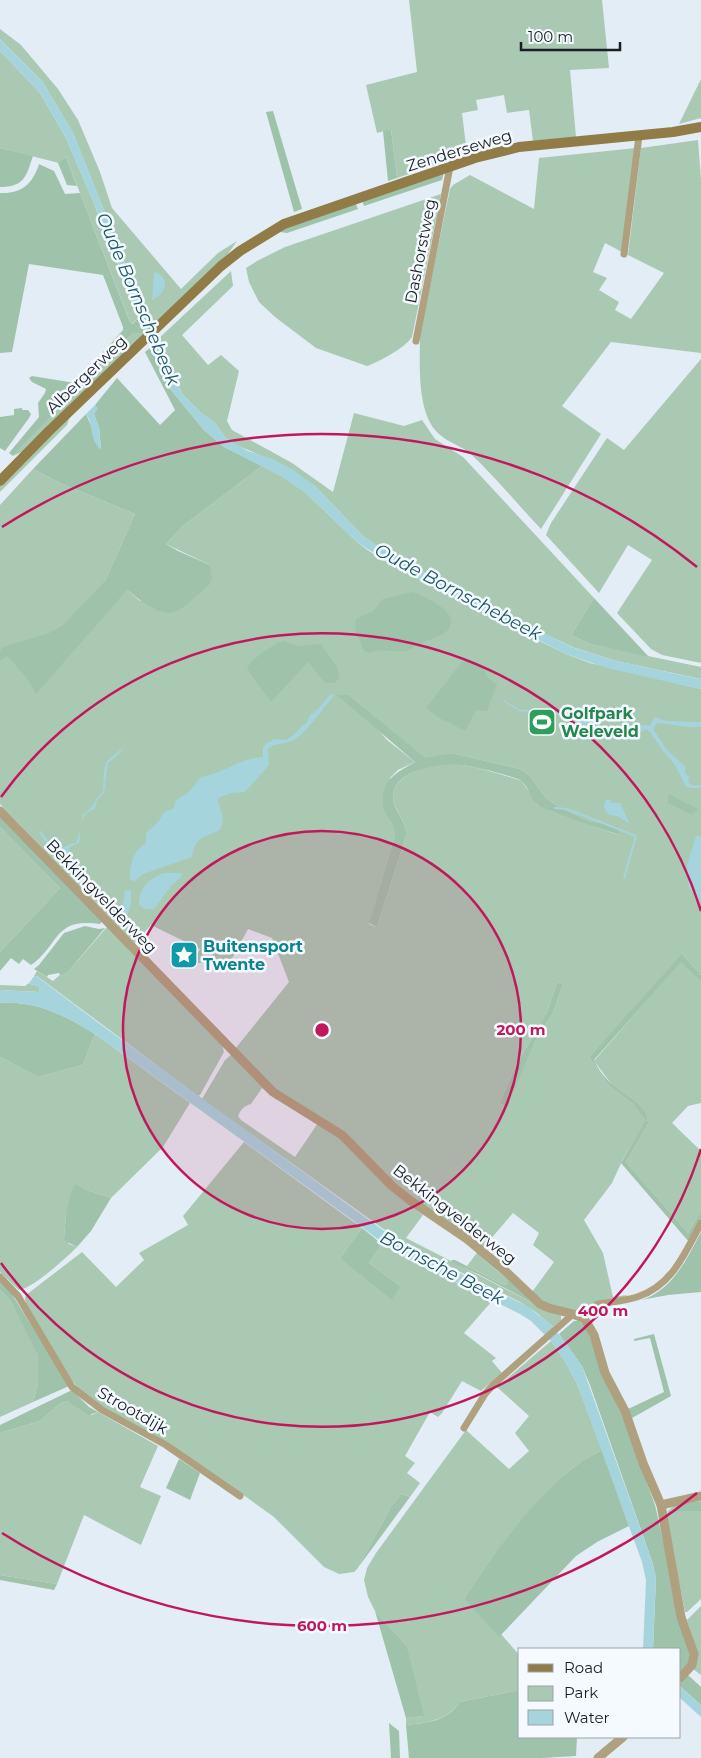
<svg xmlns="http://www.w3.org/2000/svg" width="701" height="1758" font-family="Montserrat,sans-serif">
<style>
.green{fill:#a9c9b3;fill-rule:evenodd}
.forest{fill:#9fc2aa}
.water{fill:#a5d4dd}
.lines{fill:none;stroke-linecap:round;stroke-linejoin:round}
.stream{stroke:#a5d4dd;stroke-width:2}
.minor{stroke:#afa17f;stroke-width:7}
.tertiary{stroke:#afa17f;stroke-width:9}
.secondary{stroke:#917c48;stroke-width:10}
.ring{fill:none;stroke:#c2185b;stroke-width:2.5}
.labels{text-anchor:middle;stroke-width:5;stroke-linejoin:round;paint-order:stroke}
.street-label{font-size:16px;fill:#1b1f21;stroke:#f4faff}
.leisure-label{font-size:16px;font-weight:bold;fill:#27864d;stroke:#f4faff;text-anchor:start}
.culture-label{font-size:16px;font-weight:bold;fill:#0d838f;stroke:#f4faff;text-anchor:start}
.water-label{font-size:18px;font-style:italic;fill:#1a5964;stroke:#f4faff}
.centre{fill:#c2185b;stroke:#f4faff;stroke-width:2.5}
.ring-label{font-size:15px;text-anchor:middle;font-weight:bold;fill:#c2185b;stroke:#f4faff;stroke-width:5;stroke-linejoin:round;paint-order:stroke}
</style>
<rect width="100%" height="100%" fill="#e3edf5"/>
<g class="green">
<path d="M409,0h193l7,68 -39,2 6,67 -43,4 -4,-31 -22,3 -3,-18 -28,5 2,10 -16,3 5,41 -70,24 -6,-49 -14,4 -11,-48 51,-13z"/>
<path d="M0,29l21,16 37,44 20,31 22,52 12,36 69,81 37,-36 19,-12 -9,13 -77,74 -78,-195 -31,-52 -42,-42z"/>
<path d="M0,51l40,42 26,45 27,63 46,117 -8,6 -65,-167 -7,6 -59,-15z"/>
<path d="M701,79v39l-22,6z"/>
<path d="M698,140l3,39v174l-90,-11 -49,64 39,28 -60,95c-23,-24 -44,-50 -68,-73 -10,-10 -25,-13 -35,-23 -22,-20 -18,-72 -18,-99l30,-145 3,-4 17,-10 64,34 5,-51 97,-10 -14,104 -17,-9 -12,29 14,6 -8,12 20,12 -4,8 16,9 33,-46 -36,-18 13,-107z"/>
<path d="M441,194l-29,143c-7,11 -32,24 -45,29l-51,-18 -41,-31 -16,-15 -10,-20 -3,-14 11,-7 28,-14z"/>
<path d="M231,271l2,15 -51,49 26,30 13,-10 18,16 -12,50 5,9 60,33 41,29 21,-79 50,13 18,-6 13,19 28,18 131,141 -23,37 19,9 111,23v12l-85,-18 -41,-13 -49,-23 -136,-70 -27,-19 -48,-50 -62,-34 -19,-8 -8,-6 -12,-16 -13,-9 -18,-18 -26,-55z"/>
<path d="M133,333h12l-121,118 -11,5z"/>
<path d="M701,359v304l-39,-8 -11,-6 -34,-36 35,-53 -24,-15 -29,48 -53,-58 5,-12 56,-85 17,12z"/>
<path d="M70,416l-3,9 -67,67v-9z"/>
<path d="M262,466l20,10 24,17 51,49 12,9 28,17 122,63 47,23 24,9 111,26v286l-18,-20 -94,102 20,29 24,18 14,16 -24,39 -11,24 -28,37 19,33 10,44 14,-2 -4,3 -42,15 -31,-7 -18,-14 22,-30 -21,-17 6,-12 -26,-20 -30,35 -83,-59 -75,-69 -54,-34 -36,-37 54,-67 -17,-44 -24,-9 -22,41h-7l-13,-7h-14l8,-14 -49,-24 -17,19 -134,-140v-299l33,-36 29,15 73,30 -30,67 22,9 13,11 70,-36 -44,-21 17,-18zM349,695l76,64 27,-6 68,16 9,6 17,23 13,9 30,14 27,5 3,9 -21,-7 -61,-24 -15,-23c-19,-6 -40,-13 -60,-16 -21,-3 -69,4 -69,33 0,9 12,23 14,35l-30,94 -8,-3 26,-89v-6l-5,-8v-43l8,-8 17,-8 -28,-22zM557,982l6,2 -10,29 -18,29 -29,65 -7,-4 18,-39 30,-52z"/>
<path d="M0,827l60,61 -60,64z"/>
<path d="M107,927l115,117 2,8 -24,43 -2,1 -161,-120h-3l3,-5 16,10 8,-7 6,-1z"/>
<path d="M681,961l20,21v121l-13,3 -16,17 29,28v60l-13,22 -62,-71 22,-38v-4l-12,-17 -23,-17 -19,-25z"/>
<path d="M29,983l1,1 8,2 2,2 -1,4 -39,-2v-5l25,1z"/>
<path d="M95,1034l95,69 -27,44 -52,51 -24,-8 -9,-5 -12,30 -2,22 5,7 8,3c-11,11 -45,42 -58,43l-19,-18v-215l38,20 45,-12z"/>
<path d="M232,1054l45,44v2l-15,-12 -11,16c-7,2 -10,5 -13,12l3,4 54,37 23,-34 25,17 63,62 17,13 -17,23 127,65 28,11v6l-8,7 -16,-14 -17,-11 -117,-59 -201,-144 23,-39z"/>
<path d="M244,1142l118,86 -22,30 60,28 -31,-23 13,-19 27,16 84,40 -29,33 32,25 -4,3 10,12 -21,18 -19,-10 -20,32 -4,4 -8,-5 -25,44 10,7 -8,10 13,10 -10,14 -9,-3 -10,13 -34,62 -3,3 -15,2 -15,-7 -50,-50 -39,-28 -134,-82 -22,-18 -9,-11 -44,-71 -1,-9 1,-3 56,-43 34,35 28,-27 -5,-7 49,-28 -5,-9z"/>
<path d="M476,1254l33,26v3l-5,2 -37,-19z"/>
<path d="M0,1290l10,10 29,55 -1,28 -5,19 -33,15z"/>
<path d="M551,1341l15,22 12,23 24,64c-8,5 -17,8 -24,14 -43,33 -84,90 -114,135l35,37 2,-2 19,22v34l-61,12c-9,18 -34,21 -53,23v-7l17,-2 -18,-72 -30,-33 -7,-14 -4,-17 3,-12 9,-15 90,-123 43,39 20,-18 -14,-18 14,-17 -32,-29z"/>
<path d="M67,1401l25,14 6,-3 60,34 -18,41 21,9 -20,49 -57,-30 -27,69 -57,-9v-142l40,-12 18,-16z"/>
<path d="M675,1505l1,6h25v88l-14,13h-2l-19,-95 2,-6z"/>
<path d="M701,1606v69l-8,-6c8,-17 -1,-32 -6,-49z"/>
</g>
<g class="forest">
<path d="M273,111l29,98 -8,3 -28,-100z"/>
<path d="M391,129l6,49 -9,3 -5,-50z"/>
<path d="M0,148l33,8c-7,21 -9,31 -33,31z"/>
<path d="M66,157l11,29 -10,-1 -9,-22z"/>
<path d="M39,164l15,7 11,23 15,-1 50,129 2,2 7,-6 6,15h-12l-120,123 -4,-3 30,-36 -1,-14 7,-10 1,-4 -14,-7 -3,-4 3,-2 43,7 48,-53v-3l-20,-52 -74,-11 -17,88 -12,1v-160c21,1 33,-9 39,-29z"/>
<path d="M444,172l-2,8 -78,26 -2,-6z"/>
<path d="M355,202l3,7 -71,24 -14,-2z"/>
<path d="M151,347l20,43 33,40 20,17 38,19 -79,60 -17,18 12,7 32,14 2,14 -3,6c-10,8 -20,19 -30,25 -17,10 -40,-11 -52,-20l-91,104 -7,-13 -21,-25 -8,4v-9l2,-1 -2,-2 49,-15 13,-7 43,-45 30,-67 -73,-30 -29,-15 53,-55 15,35 -2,-22 -5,-13 3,-6 -2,-3 22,-27 43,47 15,-15 -30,-58z"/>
<path d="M22,408v2h6l3,4 -2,4 -24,33 -5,-3v-31l14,-2v-6z"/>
<path d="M413,592c12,5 49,20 35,38 -6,7 -16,8 -24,12 -6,2 -12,7 -18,9 -10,1 -21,-2 -31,0 -5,1 -6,2 -11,0l-9,-21 1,-11 17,-8 10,-12z"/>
<path d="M594,598l55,59 -59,-13 -19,-9z"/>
<path d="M284,641l13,5 24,-2 17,25 1,10 -5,4h-9l-17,-21 -37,40 -24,-33c3,-10 27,-25 37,-28z"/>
<path d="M469,661l13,5 6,12 9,6 -10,27 -11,-1 -11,21 -24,-12 -15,-11 36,-46z"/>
<path d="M337,695h12l76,63 27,-5 68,16 9,6 17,23 13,9 30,14 28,5 3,9c-22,-7 -44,-14 -65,-23 -5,-2 -13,-4 -18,-8 -7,-5 -9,-20 -17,-24 -11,-5 -48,-14 -59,-15 -21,-2 -69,4 -68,33 0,10 12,23 14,35l-30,94 -8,-4 26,-88c0,-9 -7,-16 -11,-25 -1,-4 -1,-8 -1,-12 0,-20 17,-27 32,-36z"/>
<path d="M668,794l30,15 -6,6 -24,-12z"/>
<path d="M0,815l102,107 -2,2c-47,-7 -40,21 -69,41l-8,-6 -4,5 -8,-6 -11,13v-19l60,-64 -60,-61z"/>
<path d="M85,926l14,3 6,-1 -38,45 -7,2 -1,-2 -11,2 -1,2 -13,-8 5,-4 25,-32z"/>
<path d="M682,954l19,21v7l-20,-20 -87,98c4,10 12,19 20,26 11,10 35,20 34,38l-22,38 62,71 13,-22v7l-12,24 -68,-79 25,-43 -13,-16 -24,-18 -20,-29z"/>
<path d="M557,982l6,2 -10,29 -18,29 -28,65 -8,-4 18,-39 30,-52z"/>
<path d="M0,1003c36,-3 66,13 95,31l-12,31 -45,12 -38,-20z"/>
<path d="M78,1185l9,5 24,8 -20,33 -14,16 -12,-6 -1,-4 2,-22 4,-19 4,-10z"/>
<path d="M362,1228l20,16 -13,19 31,23 -8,14 -52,-42z"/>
<path d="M701,1232v60l-33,3 -27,5c31,-9 46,-41 60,-68z"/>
<path d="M478,1251l55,52 -55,-29 -27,-12 1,-2h3l49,25 3,-1 2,-4 -33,-26z"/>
<path d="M0,1281l12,13 57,92 -36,16 5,-19v-28l-28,-55 -10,-10z"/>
<path d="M574,1321h5l7,7 31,73 38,104 36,156 -11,13v-25h-27l3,-71 -4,-17 -62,-176 -8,-19 -23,-32z"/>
<path d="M654,1334l17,62 -39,22 -4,-9 36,-17 -14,-54 -16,3v-2z"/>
<path d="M72,1390l17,17 9,5 -9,3 -22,-14 -9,4 -18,16 -40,12v-8z"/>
<path d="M602,1450l27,76 -32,16 -21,14 -77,81 -35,-38c32,-48 67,-99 114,-135 7,-6 16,-9 24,-14z"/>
<path d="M179,1459l21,14 -10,27 -24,-12z"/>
<path d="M401,1494l9,3 -53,72 34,-62z"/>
<path d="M701,1501v10h-25l-1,-6z"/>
<path d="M0,1575l57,9 -3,6 -54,-10z"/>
<path d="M375,1611l30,33 3,7 16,65 -18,2z"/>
<path d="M688,1675l13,12v18l-21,-19v-3z"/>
<path d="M520,1690v47h57l-1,19 -34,2h-133l-3,-33c19,-2 44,-4 53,-23z"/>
<path d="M389,1723l10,8 1,27h-9z"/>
</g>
<g class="water">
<path d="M0,39l42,42 31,52 78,195 32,67 18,18 13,9 12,16 22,13 25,8 19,10 23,17 48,50 27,19 54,28 130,65 42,13 79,17 6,1v10l-94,-21 -41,-14 -169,-86 -40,-26 -51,-49 -24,-16 -58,-30 -20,-17 -33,-40 -14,-28 -64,-161 -27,-63 -26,-45 -40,-42z"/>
<path d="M154,272c18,5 12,22 -2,28z"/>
<path d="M95,405l3,3 -4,6 5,13 2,23c-13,-12 -6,-23 -15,-36z"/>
<path d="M331,694l3,1c-7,9 -31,41 -40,45 -9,5 -19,2 -26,9l1,16 -24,27 -13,1 -12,4 -2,4 5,17 -2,11c-16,10 -25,5 -29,28l-49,17 -8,7 -5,-1c-1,-9 1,-21 7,-29 2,-3 6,-5 9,-8v-10l12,-11 7,-11 8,-2 3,-9 12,-7 13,-16c22,-3 39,-19 62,-20v-9l3,-5 5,-1 2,-3 13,1 9,-6 6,-7 5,-3 4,-9 5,-3z"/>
<path d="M502,699l18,11h7l11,2h16l13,3 3,-2 7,7h5l15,7 24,5 8,-2 6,2 4,-6 11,-1 5,-8 11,4 35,1v5h-12l-32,-4 -4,6 14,21 18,16v7l5,5 -2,1 2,5 5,2 6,-1v3h-11l-4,-2 -13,-24 -10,-11 -13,-19 -5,-3 -10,7h-13l-29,-6 -8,-3 -5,-5 -18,-6 -10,-2h-16l-7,-2 -10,-1 -13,-8z"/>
<path d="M125,746l-9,11 -8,6 -4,30 -7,7 -2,8c-3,3 -8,4 -10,7 -6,7 -4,20 -6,28l-9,4 -2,6h-2c-5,-5 -10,-4 -16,-8 -5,-3 -8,-8 -11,-13l1,-2c6,8 12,19 24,17 4,-1 7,-4 12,-4 4,-8 5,-20 7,-29 13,-7 9,-13 20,-22l1,-22 3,-9z"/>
<path d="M609,799l3,4h8l10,21 -13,-8 -8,-1 -5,-7 1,-7z"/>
<path d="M696,836h5v69l-12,-17 -2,-23z"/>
<path d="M70,856c6,7 14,14 19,22 8,10 18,28 33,30l3,-17 6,-1v15l-4,10c-18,-5 -29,-24 -41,-37 -6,-7 -13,-13 -20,-20z"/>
<path d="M163,873h19v3l-11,10 -17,23c-6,1 -12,0 -15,-5 1,-18 9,-24 24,-31z"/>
<path d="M35,975l65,49 287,209 26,17 114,56 23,18 16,19 16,23 70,195 4,17 -3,71h-10l3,-69 -4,-18 -64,-176 -12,-23 -15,-22 -20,-20 -11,-7 -125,-62 -48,-36 -252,-182c-29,-18 -59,-34 -95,-31v-13l39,2 1,-4 -2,-2 -8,-2 -1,-1z"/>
<path d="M680,1686l21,19v12l-21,-19z"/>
</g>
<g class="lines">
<path class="stream" d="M555,808l12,1 69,27 -12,42"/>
<g class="minor">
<path d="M624,254l15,-118"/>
<path d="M416,341l34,-174"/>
<path d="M0,1277l18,19 54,91 30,23 64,35 74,51"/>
<path d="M583,1318l10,-11 5,-3c13,-2 26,-3 39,-7 35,-11 48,-44 64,-74"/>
<path d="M464,1428l21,-34 8,-9 80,-71"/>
</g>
<g class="tertiary">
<path d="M0,811l273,281 69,43 50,51 19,15 56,38 34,28 39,37 9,4 24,6 10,4 4,5 7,12 11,38 20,38 18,52 18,42 20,112 13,37 -2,11 -12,13"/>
<path d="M661,1505l40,-9"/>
<path d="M598,1758l25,-21"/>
</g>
<path class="secondary" d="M0,481l49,-50 172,-165 19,-15 44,-27 191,-66 44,-11 154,-15 28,-5"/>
</g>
<circle cx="322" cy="1030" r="199" fill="#c2185b" fill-opacity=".12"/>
<g class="ring">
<circle cx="322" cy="1030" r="199"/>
<path d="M701 1149A397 397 0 0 1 1 1263M1 797A397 397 0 0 1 701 911"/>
<path d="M697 1493A596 596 0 0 1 2 1533M2 527A596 596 0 0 1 697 567"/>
</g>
<defs>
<symbol id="stadium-square" viewBox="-11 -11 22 22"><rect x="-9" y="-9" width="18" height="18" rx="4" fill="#2e9e5b" stroke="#f4faff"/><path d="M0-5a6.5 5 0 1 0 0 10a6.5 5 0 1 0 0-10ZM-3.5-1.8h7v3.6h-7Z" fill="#fff"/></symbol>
<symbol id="sight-square" viewBox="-11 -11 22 22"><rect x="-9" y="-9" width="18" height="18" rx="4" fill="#0f9aa8" stroke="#f4faff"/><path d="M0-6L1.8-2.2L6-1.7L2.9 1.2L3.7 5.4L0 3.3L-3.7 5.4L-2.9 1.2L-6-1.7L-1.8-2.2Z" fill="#fff"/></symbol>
</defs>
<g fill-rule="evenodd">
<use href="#stadium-square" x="526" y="706" width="32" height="32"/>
<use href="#sight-square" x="168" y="939" width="32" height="32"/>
</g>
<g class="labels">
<g class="street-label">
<text transform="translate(459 150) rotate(-17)" y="6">Zenderseweg</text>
<text transform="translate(420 251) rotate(-79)" y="6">Dashorstweg</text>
<text transform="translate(86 374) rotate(-44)" y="6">Albergerweg</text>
<text transform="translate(102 896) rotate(46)" y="6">Bekkingvelderweg</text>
<text transform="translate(455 1214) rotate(38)" y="6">Bekkingvelderweg</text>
<text transform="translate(133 1410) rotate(30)" y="6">Strootdijk</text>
</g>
<g class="leisure-label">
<text x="561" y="719">Golfpark<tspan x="561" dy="18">Weleveld</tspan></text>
</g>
<g class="culture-label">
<text x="203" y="952">Buitensport<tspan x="203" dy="18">Twente</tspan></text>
</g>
<g class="water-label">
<text transform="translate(138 299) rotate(67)" y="6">Oude Bornschebeek</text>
<text transform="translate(458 592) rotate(28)" y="6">Oude Bornschebeek</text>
<text transform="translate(442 1268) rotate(28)" y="6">Bornsche Beek</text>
</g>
</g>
<circle cx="322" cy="1030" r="8" class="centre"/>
<g class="ring-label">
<text x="521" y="1035">200 m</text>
<text x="603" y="1316">400 m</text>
<text x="322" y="1631">600 m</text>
</g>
<rect x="518" y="1648" width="162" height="90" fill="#f4faff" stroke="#9da2a6"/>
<rect x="528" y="1664" width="25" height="8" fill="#917c48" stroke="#9da2a6"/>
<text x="564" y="1673" font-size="15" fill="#1b1f21">Road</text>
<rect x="528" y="1686" width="25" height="15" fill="#a9c9b3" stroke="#9da2a6"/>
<text x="564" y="1698" font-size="15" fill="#1b1f21">Park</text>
<rect x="528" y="1710" width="25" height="15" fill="#a5d4dd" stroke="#9da2a6"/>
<text x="564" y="1723" font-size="15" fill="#1b1f21">Water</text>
<path d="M521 42v8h99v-8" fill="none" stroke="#1b1f21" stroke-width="2.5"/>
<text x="528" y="42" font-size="15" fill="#1b1f21" stroke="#f4faff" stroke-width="4" paint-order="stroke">100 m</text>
</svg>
